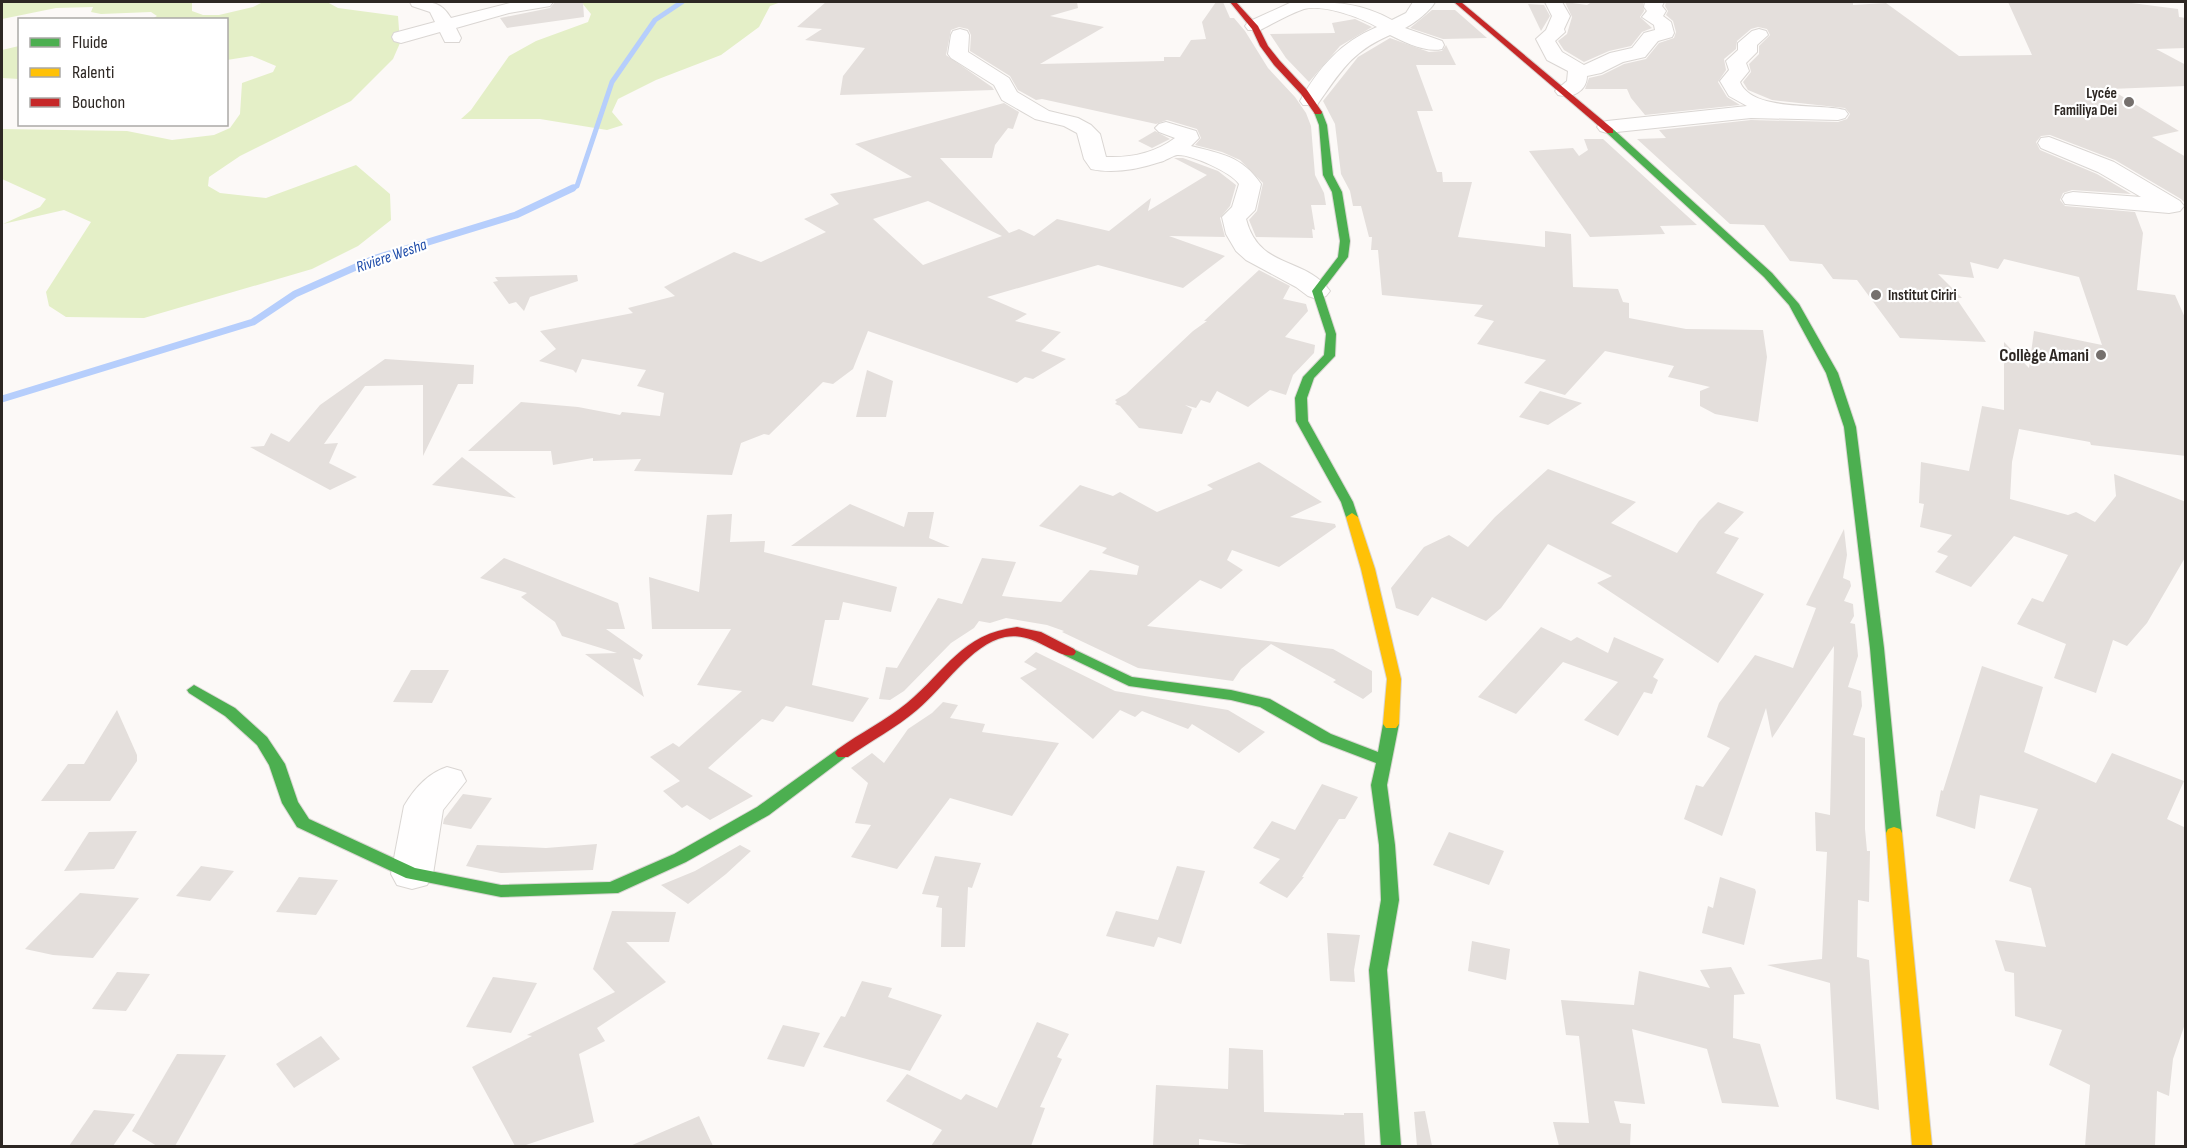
<svg xmlns="http://www.w3.org/2000/svg" width="2187" height="1148" font-family="'Sofia Sans Condensed',sans-serif">
<style>
.green{fill:#e4efc7}
.lines{fill:none;stroke-linecap:round;stroke-linejoin:round}
.stream-far1{stroke:#b6cefc;stroke-width:5}
.stream{stroke:#b6cefc;stroke-width:7}
.building{fill:#e4dfdc;fill-rule:evenodd}
.street-casing{stroke:#dad6d3;stroke-width:2}
.fast-casing{stroke:#dad6d3;stroke-width:2}
.slow-casing{stroke:#dad6d3;stroke-width:2}
.jam-casing{stroke:#dad6d3;stroke-width:2}
.street{fill:#fffefe;fill-rule:evenodd}
.fast{fill:#4caf50;fill-rule:evenodd}
.slow{fill:#ffc107;fill-rule:evenodd}
.jam{fill:#c62828;fill-rule:evenodd}
.poi-dot{fill:#75706d;stroke:#fff;stroke-width:2}
.labels{text-anchor:middle;stroke-width:4.5;stroke-linejoin:round;paint-order:stroke}
.far-poi-label{font-size:15px;font-weight:bold;fill:#2d2723;stroke:#fff;text-anchor:end}
.far-water-label{font-size:16px;font-style:italic;fill:#1f4daa;stroke:#fff}
.poi-label{font-size:18px;font-weight:bold;fill:#2d2723;stroke:#fff;text-anchor:end}
</style>
<rect width="100%" height="100%" fill="#fcf9f7"/>
<g class="green">
<path d="M2,2h190v9l11,4h16l34,-8 10,-5h64l11,6 60,8 2,27 -7,16 -42,42 -111,55 -31,21 -1,9 12,7 46,5 90,-33 34,29 1,26 -33,26 -46,23 -168,49 -78,-1 -17,-11 -3,-14 45,-70 -27,-12 -61,14 37,-17 6,-8 -44,-20v-50l125,2 45,9 42,-5 16,-7 10,-14 2,-31 31,-11 3,-6 -24,-10 -25,4 -1,-40 -74,-1 5,-3 -6,-4 -50,2 -10,-2 2,-5 -37,1 -54,11z"/>
<path d="M552,2h229l-11,4 -11,21 -38,28 -65,25 -38,19 -6,13 11,13 -16,5 -67,-11h-79l10,-9 38,-54 27,-15 52,-19 3,-8 -9,-11z"/>
<path d="M19,46v33l-17,-1v-28z"/>
</g>
<g class="lines">
<path class="stream-far1" d="M570,189l7,-3 35,-104 43,-62 27,-18"/>
<path class="stream" d="M2,399l251,-77 42,-28 81,-36 140,-43 57,-27"/>
</g>
<g class="building">
<path d="M555,2h28l1,15 -77,11 -7,-10 50,-10z"/>
<path d="M826,2h251l1,6 -28,8 54,11 -64,37 124,-3v-4h16l11,-17 15,-1 -4,-17 14,-20h7l7,16h4l11,13 23,37 27,29 11,16 5,13 4,49 9,18 2,12h-15l4,25 -3,-1 1,9 -57,-1 -7,-17 8,-9 6,-28 -23,-23 -18,-8 -27,-7 6,-7 -4,-9 -30,-9 -11,4 -114,-25 -6,1 -18,-10 -8,-14 -40,-25 1,-16 -3,-6 -9,-2 -8,3 -5,25 46,32 2,3 -154,5 3,-19 22,-28 -60,-8 17,-11 -25,-2z"/>
<path d="M1565,2l22,3 5,-3h51l1,9 -4,6 12,11 -10,4 -11,14 -22,5 -25,11 -20,-12 -6,-9 9,-7 5,-17z"/>
<path d="M1666,2h187v3l33,-2 73,53 73,-1 -24,-53h116l54,7 1,8 7,1v30l-30,1 30,16v21l-76,3 69,42 -27,6 34,20v47l-5,-5 -66,-39 -65,-25 -9,1 -5,6 4,8 57,24 34,20 -59,-4 -9,3 -3,7 5,6 70,6 8,21 -6,57 38,5 11,25v136l-95,-11 -1,-3 -71,-13 -7,33 -2,37 58,16 8,-3 19,10 21,-26 -2,-22 72,28v54l-39,67 -20,23 -14,-6 -17,53 -42,-15 12,-34 -49,-20 15,-26 11,4 25,-47 -54,-19 -43,51 -36,-15 13,-16 -11,-4 15,-17 -32,-8 4,-23 -5,-1 2,-41 48,9 13,-65 22,4v-68l25,26 5,-37 68,14 -23,-68 -75,-18 -6,10 -28,-7 4,16 -36,-4 24,24h-6l30,44 -86,-4 -43,-58 -24,-1 -11,-15 -32,-3 -26,-36 -34,-1 -93,-85 29,-1 -7,-8 92,-10 87,2 9,-3 3,-5 -5,-6 -73,-8 -24,-10 -5,-8 8,-10 -2,-8 10,-10v-8l11,-11 -3,-6 -9,-2 -7,2 -14,12 -1,8 -12,10 2,11 -8,12 9,15 13,8 -95,10 -14,-17 -4,-9h-42l4,-11 13,-3 22,-11 22,-5 13,-16 15,-5 2,-6 -3,-11 -7,-6 2,-4 -3,-5z"/>
<path d="M1528,4l16,1 6,11 -9,15z"/>
<path d="M1432,10h23l32,28 -44,1 -33,-11z"/>
<path d="M1355,19l17,8 -32,19 -31,36 -23,-24 -16,-24 65,-1 -3,-10z"/>
<path d="M1390,38l39,14 13,-1 4,-6 10,20h-40l17,46h-16l20,61h5l1,10h29l-14,55 87,10v-16l26,3 2,53 45,2 5,13 6,1v15l57,11 77,1 4,27 -9,65 -43,-8 -15,-8v-15l10,-4 -42,-10 6,-11 -69,-15 -40,44 -41,-12 22,-23 -69,-16 17,-23 -20,-5 9,-11 -101,-10 -4,-45h-7l1,-13h-3l-8,-31h-8l-3,-15 -9,-17 -6,-50 -12,-23 35,-44z"/>
<path d="M1004,103l15,9 -6,17 -5,-1 -13,17 -3,13h-52l69,75 10,-4 15,7 23,-17 52,12 42,-33 -3,13 59,-36 -33,-17h9l35,13 18,14 -6,21 -10,12 5,19 -56,-1 56,20 -42,32 -85,-23 -111,32 40,17 -12,7 46,11 -20,19 25,8 -33,20 -8,-2 -8,6 -149,-52 -15,38 -20,15 -10,-2 -54,53 -5,-1 -23,9 -9,32 -98,-4 7,-12 -48,2v-3l-40,7 -2,-14h-83l53,-49 57,5 42,8 2,-3 38,4 4,-23 -27,-7 9,-16 -64,-11 -6,14 -3,-3 -34,-9 17,-12 -16,-18 93,-18 -5,-5 47,-12 -11,-9 70,-35 27,10 65,-30 -22,-13 35,-15 -9,-10 82,-17 -57,-33zM928,201l74,35 -79,29 -50,-46z"/>
<path d="M1155,131l15,8 -18,9 -14,-7z"/>
<path d="M1584,139h19l94,86 -37,1 5,8 -75,3 -61,-86 44,-3 6,8 9,-6z"/>
<path d="M1259,270l31,16 -7,13 23,5 2,7 -23,26 30,8 -1,8 -21,22 -7,20 -16,-5 -22,17 -31,-16 -7,12 -9,-3 -5,8 -11,-3 7,4 -10,25 -43,-6 -19,-22 -5,-2 2,-2 -2,-2 11,-6 67,-63 14,-10h-3z"/>
<path d="M577,275l1,6 -48,16 -6,14 -8,-9 -7,2 -16,-22 5,-1 -3,-4z"/>
<path d="M385,359l89,6 -1,19h-15l-35,72v-71l-58,1 -41,58 14,-1 -9,20 28,14 -27,13 -80,-43 14,-1 7,-13 18,9 31,-37z"/>
<path d="M867,370l26,11 -7,36h-30z"/>
<path d="M1540,391l42,12 -34,22 -29,-8z"/>
<path d="M462,457l54,41 -84,-13z"/>
<path d="M1259,462l63,40 -32,15 45,7 1,3 -57,40 -47,-17 -5,10 16,10 -22,19 -21,-9 -53,46 186,23 39,22v21l-9,7 -30,-17 3,-2 -65,-36 -30,25 -8,12 -95,-13 -76,-36 2,-1 -17,-6 -41,-7 -16,5 -11,-2 -5,7 -23,15 -47,48 -14,9 -11,-1 7,-32 11,1 41,-70 24,6 20,-46 34,4 -14,34 59,6 29,-32 47,5 2,-9 -37,-13 5,-5 -68,-22 41,-41 33,11 7,-4 37,20 56,-23 -6,-4z"/>
<path d="M1548,469l88,33 -25,21 66,30 22,-32 19,-19 26,10 -20,21 15,5 -23,35 48,21 -46,69 -121,-80 15,-7 -64,-32 -47,64 -15,13 -54,-24 -14,19 -22,-8 -5,-20 33,-41 25,-12 19,12 27,-30z"/>
<path d="M850,504l54,23 4,-15h26l-5,26 21,9 -159,-1z"/>
<path d="M732,514l-2,28 35,-1 -1,11 133,35 -6,25 -48,-10 -4,18h-14l-13,65 57,13 -16,24 -67,-16 -13,16 -11,-3 -54,49 45,28 -43,24 -23,-15 -5,3 -19,-17 17,-10 -30,-24 23,-14 6,4 63,-56 -45,-6 34,-56h-79l-3,-52 50,15 8,-77z"/>
<path d="M1844,529l3,26 -4,23 7,3 1,5 -7,15 9,3 1,12 -4,7 5,1 3,32 -10,31 13,4 1,15 -9,29 12,3v91l2,22h3l-1,51 -11,-2 -1,57 12,3 10,150 -43,-11 -6,-116 -63,-18 55,-6 5,-107 -11,-1 -1,-39 15,3 4,-169 -62,92 -6,-30 -44,128 -38,-17 12,-34 7,2 27,-39 -23,-11 12,-34 36,-48 38,13 23,-60 -10,-3z"/>
<path d="M504,558l114,45 7,26h-19l37,26 -3,5 -7,-2 11,39 -59,-43 32,-1 -55,-17 -7,-14 -34,-25 6,-4 -47,-15z"/>
<path d="M1541,627l30,14 6,-4 31,16 6,-16 50,22 -11,18 5,3 -6,14 -8,-2 -26,44 -34,-16 34,-38 -55,-20 -47,52 -38,-17z"/>
<path d="M1036,652l79,39 113,19 37,22 -26,21 -47,-29 -4,5 -46,-18 -7,6 -15,-7 -27,29 -73,-61 17,-9 -13,-7z"/>
<path d="M1982,666l61,21 -19,65 72,31 16,-30 72,28 -17,38 19,9v193l-13,38 -4,37 -12,-5 -2,55h-70l5,-61 -41,-20 13,-35 -47,-14 -1,-43 -9,-2 -10,-31 51,7 -15,-59 -22,-7 29,-72 -58,-14 -5,34 -39,-13 5,-26 2,1z"/>
<path d="M411,670h38l-17,33 -39,-1z"/>
<path d="M943,702l15,3 -8,13 35,6 -3,8 77,11 -47,73 -62,-18 -53,71 -46,-12 20,-32 -16,-2 13,-40 -17,-15 21,-15 12,10 24,-34 24,-16z"/>
<path d="M117,710l20,45v6l-27,40h-69l27,-37h16z"/>
<path d="M1322,784l36,13 -13,22h-6l-37,58h2l-17,21 -28,-15 21,-24 -27,-11 19,-27 23,9z"/>
<path d="M463,794l29,4 -21,31 -28,-5 1,-5z"/>
<path d="M137,831l-23,38 -50,2 25,-39z"/>
<path d="M1449,832l55,19 -15,34 -56,-20z"/>
<path d="M597,844l-4,26 -92,3 -35,-7 11,-21 69,3z"/>
<path d="M740,845l11,6 -25,23 -38,30 -27,-19 34,-14z"/>
<path d="M935,856l46,7 -9,25 -4,-1 -3,60h-24l1,-39 -6,-1 3,-11 -17,-2z"/>
<path d="M201,866l33,5 -24,30 -34,-5z"/>
<path d="M1177,866l28,5 -24,73 -23,-7 -4,10 -48,-11 10,-25 42,9z"/>
<path d="M299,877l39,3 -22,35 -40,-3z"/>
<path d="M1720,877l35,12 1,3 -12,53 -42,-12 6,-27 5,2z"/>
<path d="M80,893l59,5 -46,60 -40,-3 -28,-6z"/>
<path d="M612,911l64,1 -7,30h-43l40,40 -69,46 8,13 -26,13 15,68 -71,24h-8l-43,-79 60,-31 -5,-1 88,-43 -22,-23z"/>
<path d="M1327,933l33,2 -6,35 1,12 -25,-1z"/>
<path d="M1472,941l38,8 -4,31 -38,-9z"/>
<path d="M1731,967l14,27 -11,1 -1,43 27,6 19,63 -57,-4 -15,-54 -75,-20 13,75 -31,-3 6,22 11,1 -1,22h-71l-6,-24 36,1 -10,-87 -13,-1 -5,-35 73,5 5,-34 71,17 -10,-18z"/>
<path d="M117,972l33,2 -24,37 -34,-2z"/>
<path d="M493,977l44,6 -26,50 -45,-6z"/>
<path d="M862,981l30,7 -4,9 54,18 -32,56 -87,-24 18,-31 4,1z"/>
<path d="M1037,1022l32,12 -12,23 5,2 -22,48 5,1 -14,38h-100l11,-16 -56,-29 21,-27 54,26 5,-6 31,14z"/>
<path d="M783,1025l37,8 -16,34 -37,-8z"/>
<path d="M321,1036l19,23 -46,29 -18,-24z"/>
<path d="M1229,1048l34,2 1,62 80,3v-2h19l2,33h-109l-57,-7v7h-46l3,-61 72,4z"/>
<path d="M177,1054l49,1 -51,91h-18l-25,-15z"/>
<path d="M94,1110l41,4 -22,32h-44z"/>
<path d="M1425,1111l7,35h-15l-3,-34z"/>
<path d="M699,1116l14,30h-83z"/>
</g>
<g class="lines">
<defs>
<g id="street">
<path d="M410,2c20,0 30,-2 41,16l63,-16h39l-3,4 -41,7 -53,15 5,10 -2,4h-14l-5,-10 -39,11 -7,-2 -2,-4 2,-4 41,-11 -5,-10 -18,-6z"/>
<path d="M1292,2c38,0 66,-1 100,18l14,-7 7,-11h22c-4,8 -20,21 -30,26l37,13 2,4 -2,4c-16,4 -38,-7 -52,-14 -39,17 -49,36 -73,70h-14l-3,-4c19,-34 41,-59 77,-74 -17,-10 -54,-23 -73,-18 -15,5 -30,14 -44,21h-12l-3,-4 3,-4z"/>
<path d="M1545,2h17l8,14 -6,13 1,3 -10,9 7,11 22,13 26,-12 22,-5 12,-15 11,-3 -1,-5 -12,-8 5,-6 -3,-4 1,-5h19l-2,4 4,5 -3,5 8,6 3,11 -2,4 -14,4 -13,16 -22,5 -22,11 -14,3c0,15 -15,23 -29,19l-3,-4 12,-10 1,-10 -21,-11 -11,-21 10,-9 6,-14z"/>
<path d="M960,29l7,2 2,4 -1,17 41,26 8,14 32,19 29,7 13,7 9,9 6,23c25,1 49,-4 69,-19l-16,-6 -4,-4 4,-4 7,-2 30,9 3,7 -8,8c31,8 51,10 70,38l-6,26 -9,9c13,51 59,37 84,72l-4,5 -9,3 -9,-3 -12,-9 -50,-27 -10,-9 -10,-17 -4,-17 10,-10 7,-23c-8,-12 -48,-30 -62,-29 -5,1 -12,6 -17,7 -21,7 -47,12 -69,7l-7,-10 -7,-26 -13,-7 -29,-7 -33,-19 -8,-15 -43,-27 -3,-4 3,-19 2,-4z"/>
<path d="M1759,29l7,2 2,4 -11,10v7l-11,11 3,8 -9,11c12,30 79,21 105,28l3,4 -3,4 -7,2 -87,-2 -144,15 -7,-2 -3,-4 3,-4 7,-2 140,-15 -18,-10 -9,-15 9,-11 -3,-9 12,-11v-7l14,-12z"/>
<path d="M2049,137l65,25 66,39 4,5 -4,5 -11,2 -104,-9 -3,-5 3,-5 8,-2 68,5 -43,-25 -57,-24 -3,-5 3,-5z"/>
<path d="M447,767l14,4 5,10 -23,29 -10,64 -6,11 -15,4 -15,-4 -6,-11 13,-68c10,-17 24,-33 43,-39z"/>
</g>
<g id="fast">
<path d="M1318,109l4,3 5,13 6,50 9,17 8,49 -2,16 -26,34 14,43 -1,22 -21,22 -7,20 1,23 45,81 5,15 -6,4 -6,-4 -5,-15 -45,-81 -1,-23 8,-21 21,-22 2,-21 -14,-43 26,-34 2,-16 -8,-49 -9,-17 -4,-50 -5,-13z"/>
<path d="M1607,129h6l159,144 27,31 39,69 18,54 28,221 18,185 -2,4 -6,2 -6,-2 -2,-4 -16,-185 -26,-221 -18,-54 -37,-68 -25,-28 -157,-144z"/>
<path d="M1069,647l63,30 99,13 39,9 61,35 47,18 5,-28 3,-4h10l3,4 -12,61 8,60 4,55 -12,70 14,176h-20l-12,-176 12,-70 -2,-55 -8,-60 5,-22 -55,-21 -61,-35 -29,-7 -102,-14 -65,-31 -2,-3z"/>
<path d="M194,685l41,23 32,29 18,27 13,38 11,17 106,49 86,17 109,-3 64,-28 83,-47 81,-58h10l3,4 -82,62 -83,47 -68,31 -117,4 -95,-19 -109,-51 -15,-24 -13,-38 -12,-20 -32,-29 -36,-23 -2,-3z"/>
</g>
<g id="slow">
<path d="M1352,513l6,4 17,52 26,110 -2,45 -3,4h-10l-3,-4 4,-45 -26,-110 -15,-52z"/>
<path d="M1894,827l6,2 2,4 30,313h-20l-26,-313 2,-4z"/>
</g>
<g id="jam">
<path d="M1230,2h6l22,24 10,20 12,15 27,29 15,22 -1,2h-6l-14,-20 -27,-29 -14,-19 -8,-17z"/>
<path d="M1454,2h7l152,127v4h-6z"/>
<path d="M1017,627l24,5 33,17 2,3 -2,3c-16,5 -39,-24 -69,-18 -34,7 -62,52 -88,73 -21,18 -46,31 -69,47h-10l-3,-4 3,-4c22,-16 47,-28 69,-46 39,-32 54,-69 110,-76z"/>
</g>
</defs>
<use href="#street" class="street-casing"/>
<use href="#fast" class="fast-casing"/>
<use href="#slow" class="slow-casing"/>
<use href="#jam" class="jam-casing"/>
<use href="#street" class="street"/>
<use href="#fast" class="fast"/>
<use href="#slow" class="slow"/>
<use href="#jam" class="jam"/>
</g>
<g class="poi-dot">
<circle cx="2129" cy="102" r="6"/>
<circle cx="1876" cy="295" r="6"/>
<circle cx="2101" cy="355" r="6"/>
</g>
<g class="labels">
<g class="far-poi-label">
<text x="2117" y="98">Lycée<tspan x="2117" dy="17">Familiya Dei</tspan></text>
<text x="1888" y="300" text-anchor="start">Institut Ciriri</text>
</g>
<g class="far-water-label">
<text transform="translate(391 255) rotate(-19)" y="6">Riviere Wesha</text>
</g>
<g class="poi-label">
<text x="2089" y="361">Collège Amani</text>
</g>
</g>
<rect width="2187" height="1148" fill="none" stroke="#2d2723" stroke-width="6"/>
<rect x="18" y="18" width="210" height="108" fill="#ffffff" stroke="#aba9a7" stroke-width="1.5"/>
<rect x="30" y="38" width="30" height="9" fill="#4caf50" stroke="#aba9a7" stroke-width="1.5"/>
<text x="72" y="48" font-size="18" fill="#2d2723">Fluide</text>
<rect x="30" y="68" width="30" height="9" fill="#ffc107" stroke="#aba9a7" stroke-width="1.5"/>
<text x="72" y="78" font-size="18" fill="#2d2723">Ralenti</text>
<rect x="30" y="98" width="30" height="9" fill="#c62828" stroke="#aba9a7" stroke-width="1.5"/>
<text x="72" y="108" font-size="18" fill="#2d2723">Bouchon</text>
</svg>
